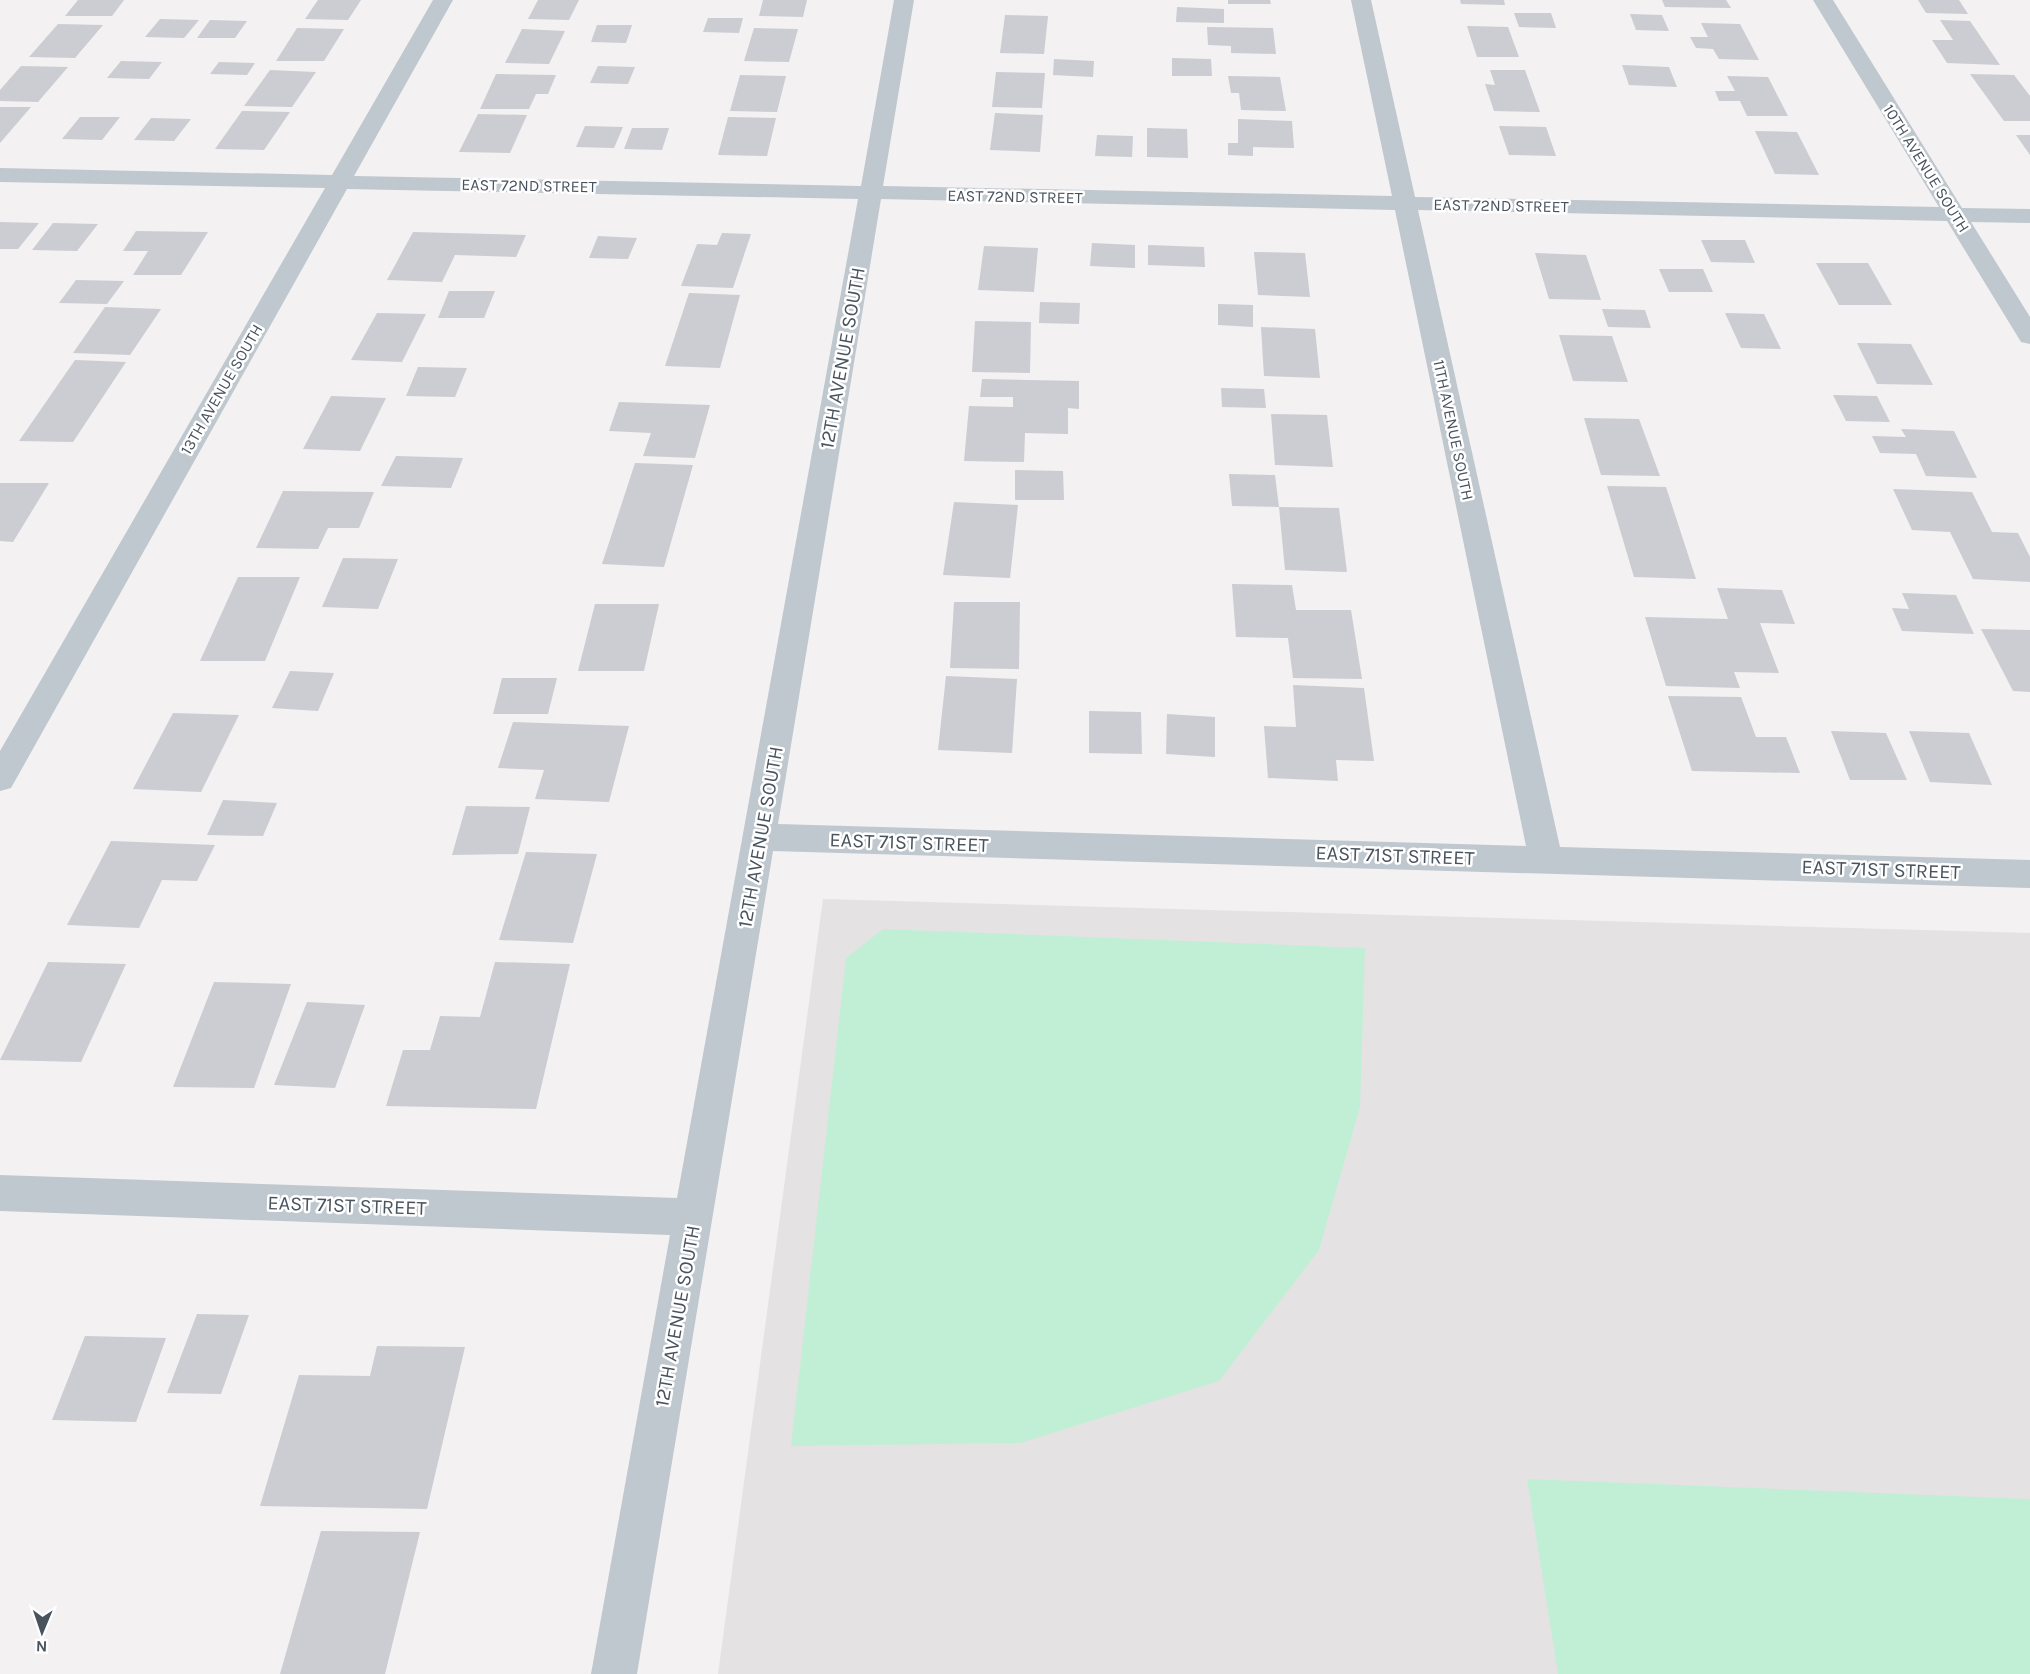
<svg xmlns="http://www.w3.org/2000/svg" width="2030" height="1674" font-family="Karla,sans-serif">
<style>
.education{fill:#e4e2e3}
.green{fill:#c1efd5}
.building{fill:#cbcdd3}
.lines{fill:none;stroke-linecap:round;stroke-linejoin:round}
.minor{fill:#bfc7cf;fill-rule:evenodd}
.labels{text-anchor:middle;stroke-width:5;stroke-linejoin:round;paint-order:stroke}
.far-street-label{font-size:16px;fill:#49535e;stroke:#fff}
.street-label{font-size:20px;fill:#49535e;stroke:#fff}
</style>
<rect width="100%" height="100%" fill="#f3f1f1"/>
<path class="education" d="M823,899l1207,34v741h-1312z"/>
<g class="green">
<path d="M883,929l482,19 -5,159 -41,143 -100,131 -199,62 -229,3 55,-488z"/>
<path d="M1527,1479l503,20v175h-472z"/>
</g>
<g class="building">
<path d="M78,0h46l-12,16h-47z"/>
<path d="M318,0h43l-13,20 -43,-1z"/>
<path d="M538,0h41l-10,20 -41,-1z"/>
<path d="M763,0h44l-4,17 -44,-1z"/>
<path d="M1228,0h42l1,4h-43z"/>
<path d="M1460,0h44l1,5 -44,-1z"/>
<path d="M1662,0h64l5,8 -66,-1z"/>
<path d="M1918,0h41l9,14 -42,-1z"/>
<path d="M1177,7l47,2v14l-48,-1z"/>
<path d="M1514,13h37l5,15 -37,-1z"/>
<path d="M1630,14l32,1 7,16 -33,-1z"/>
<path d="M1005,15l43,1 -4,38 -44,-1z"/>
<path d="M708,18h35l-4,15 -36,-1z"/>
<path d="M160,19l39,1 -15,18 -39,-1z"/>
<path d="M210,20l37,1 -12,17h-38z"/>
<path d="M1940,20l30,1 30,44 -53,-2 -15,-23h21z"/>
<path d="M1701,23l39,1 19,36 -40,-1 -6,-10 -17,-1 -6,-11h18z"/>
<path d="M58,24l45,1 -28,33 -46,-1z"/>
<path d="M597,25h35l-6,18 -35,-1z"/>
<path d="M1467,26l41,1 11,30h-42z"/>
<path d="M1207,27l66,1 3,26 -45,-1v-7l-23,-1z"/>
<path d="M297,28l47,1 -20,32h-48z"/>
<path d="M754,28l44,1 -9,33 -45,-1z"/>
<path d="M522,29l43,2 -16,33 -44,-1z"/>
<path d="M1172,58l39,1 1,17h-40z"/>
<path d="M1054,59l40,2 -1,16 -40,-2z"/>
<path d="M121,61l41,1 -13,17 -42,-1z"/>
<path d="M219,62l36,1 -8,12 -37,-1z"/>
<path d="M1622,65l47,2 8,20 -48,-2z"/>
<path d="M21,66l47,1 -30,35 -38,-1v-11z"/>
<path d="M598,66l37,1 -7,17 -38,-1z"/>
<path d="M270,70l46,2 -24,35 -48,-1z"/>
<path d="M1490,70h35l15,42 -46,-1 -9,-27 10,1z"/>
<path d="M996,72l49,1 -3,35 -50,-1z"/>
<path d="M496,74l60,1 -8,19h-12l-7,15h-49z"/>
<path d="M1970,74l44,1 16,21v25h-26z"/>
<path d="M740,75l46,1 -9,36 -47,-1z"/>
<path d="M1228,76l52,1 6,34 -45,-1 -2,-17h-8z"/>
<path d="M1727,76l41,1 20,39h-41l-7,-15h-21l-4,-10h20z"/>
<path d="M0,107h31l-31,36z"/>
<path d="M242,111l48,1 -26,38 -49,-1z"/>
<path d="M995,113l48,2 -3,37 -50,-2z"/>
<path d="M478,114l49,1 -17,38 -51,-1z"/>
<path d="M80,117h40l-18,23 -40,-1z"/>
<path d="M728,117l48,1 -9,38 -49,-1z"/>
<path d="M151,118l40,1 -17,22 -40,-1z"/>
<path d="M1238,119l54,2 2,27 -41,-1v9l-25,-1v-12h10z"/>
<path d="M585,126l38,1 -9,21 -38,-1z"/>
<path d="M1499,126l47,1 10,29 -47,-1z"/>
<path d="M632,128h37l-7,22 -38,-1z"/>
<path d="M1147,128l40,1 1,29 -41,-1z"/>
<path d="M1755,131l42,1 22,43 -44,-1z"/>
<path d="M1097,135l36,1 -1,21 -37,-1z"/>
<path d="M2016,135h14v20z"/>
<path d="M0,222l39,1 -21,26h-18z"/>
<path d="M53,223l45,1 -21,27 -45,-1z"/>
<path d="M136,231l72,1 -27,43h-48l15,-24h-25z"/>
<path d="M413,232l113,3 -10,22 -61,-2 -13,27 -55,-2z"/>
<path d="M722,233l29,1 -18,54 -52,-2 16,-42 20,1z"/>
<path d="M598,236l39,2 -9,21 -39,-1z"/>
<path d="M1701,240h44l10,23 -44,-1z"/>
<path d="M1092,243l43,2v23l-45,-2z"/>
<path d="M1148,245l56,2 1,20 -57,-2z"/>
<path d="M984,246l54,2 -4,44 -56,-2z"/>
<path d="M1254,252l51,1 5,44 -52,-2z"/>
<path d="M1535,253l51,2 15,45 -52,-1z"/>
<path d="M1816,263h52l24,42h-53z"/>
<path d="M1659,269h44l10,23h-44z"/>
<path d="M76,280l48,1 -17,23 -48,-1z"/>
<path d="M449,291h46l-11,27h-46z"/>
<path d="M689,293l51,2 -20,73 -55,-2z"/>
<path d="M1040,302l40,1 -1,21 -40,-1z"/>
<path d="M1218,304l35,1v22l-35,-2z"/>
<path d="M105,307l56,2 -31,46 -57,-2z"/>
<path d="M1602,309l43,1 6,18 -43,-1z"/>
<path d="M377,313l49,1 -24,48 -51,-2z"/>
<path d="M1725,313l39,1 17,35 -40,-1z"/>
<path d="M975,321l56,1 -1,51 -58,-1z"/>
<path d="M1261,327l54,2 5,49 -56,-2z"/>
<path d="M1559,335l53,1 16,46 -55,-1z"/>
<path d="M1857,343l54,1 22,41 -56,-1z"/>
<path d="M75,360l51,2 -53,80 -54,-1z"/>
<path d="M418,367l49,1 -12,29 -49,-1z"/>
<path d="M982,379l97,2v28l-11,-1v26l-43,-1 -1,29 -60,-1 5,-55 44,1v-10h-33z"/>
<path d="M1221,388l43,1 2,19 -44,-1z"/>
<path d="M1833,395l44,1 13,26 -44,-1z"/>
<path d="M331,396l55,2 -26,53 -57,-2z"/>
<path d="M619,402l91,3 -15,53 -52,-2 8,-23 -42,-2z"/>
<path d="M1271,414l56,1 6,52 -58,-2z"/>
<path d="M1584,418l55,1 21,57 -59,-1z"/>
<path d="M1901,429l53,2 23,47 -51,-2 -10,-22 -36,-1 -8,-17 34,1z"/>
<path d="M396,456l67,2 -12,30 -70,-2z"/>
<path d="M635,463l58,2 -29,102 -62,-3z"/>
<path d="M1015,470l48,1 1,29h-49z"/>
<path d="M1229,474l46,1 4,32 -47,-1z"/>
<path d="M0,483h49l-36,59 -13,-1z"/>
<path d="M1607,486l59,1 30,92 -62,-2z"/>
<path d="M1893,489l79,3 20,40 26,1 12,24v25l-57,-3 -23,-47 -38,-2z"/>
<path d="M283,491l91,1 -15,36h-31l-10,21 -62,-1z"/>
<path d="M954,502l64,3 -8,73 -67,-3z"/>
<path d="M1279,507l60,1 8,64 -62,-2z"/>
<path d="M343,558l55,1 -20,50 -56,-2z"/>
<path d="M238,577h62l-35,84h-65z"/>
<path d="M1232,584l60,1 4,25h55l11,69 -69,-1 -5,-40 -52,-1z"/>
<path d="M1717,588l65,2 13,34 -35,-1 19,50 -45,-1 6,16 -74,-2 -21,-69 83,2z"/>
<path d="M1902,593l54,2 18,39 -72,-3 -10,-23 17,1z"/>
<path d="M954,602h66l-1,67 -69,-1z"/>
<path d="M595,604h64l-15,67h-66z"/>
<path d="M1981,629l49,1v62l-17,-1z"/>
<path d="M290,671l44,2 -16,38 -46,-3z"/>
<path d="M946,676l71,3 -5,74 -74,-3z"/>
<path d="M502,678h55l-9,36h-55z"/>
<path d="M1293,685l71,3 10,73 -38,-1 2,21 -70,-3 -4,-52 32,1z"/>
<path d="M1668,696l73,1 15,40h30l14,36 -108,-2z"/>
<path d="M1089,711l52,1 1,42 -53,-1z"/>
<path d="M173,713l66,2 -38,77 -68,-3z"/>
<path d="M1167,714l48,3v40l-49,-3z"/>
<path d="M513,722l116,4 -20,76 -74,-3 9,-29 -46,-2z"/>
<path d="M1831,731l55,2 21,47h-57z"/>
<path d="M1909,731l60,2 23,52 -62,-3z"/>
<path d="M223,800l54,3 -14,33 -56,-1z"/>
<path d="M466,806l64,1 -12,47 -66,1z"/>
<path d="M111,841l104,4 -18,36 -35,-1 -23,48 -72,-3z"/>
<path d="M526,852l71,2 -24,89 -74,-3z"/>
<path d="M48,962l78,2 -45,98 -81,-2z"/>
<path d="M495,962l75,2 -34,145 -150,-3 17,-56h27l10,-34 40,1z"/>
<path d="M214,982l77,2 -37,104 -81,-1z"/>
<path d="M307,1002l58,3 -30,83 -61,-3z"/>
<path d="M197,1314l52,1 -28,79 -54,-1z"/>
<path d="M85,1336l81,2 -30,84 -84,-2z"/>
<path d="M377,1346l88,1 -38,162 -167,-3 39,-131 71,1z"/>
<path d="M321,1531l99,1 -35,142h-105z"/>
</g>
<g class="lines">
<path class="minor" d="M433,0h20l-99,176 507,10 33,-186h20l-31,186 509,10 -41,-196h20l44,197 524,10 -126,-207h20l129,208 68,1v14l-59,-1 59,95v27l-9,-2 -3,-5 -71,-116 -529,-11 142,637 470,13v28l-1257,-37 -136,823h-46l79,-439 -670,-24v-36l677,23 181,-999 -511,-10 -336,599 -11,3v-40l325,-563 -325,-6v-14l332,7zM881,199l514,11 131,636 -748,-22z"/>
</g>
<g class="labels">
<g class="far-street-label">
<text transform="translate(1927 168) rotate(58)" y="6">10TH AVENUE SOUTH</text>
<text transform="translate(529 185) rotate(1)" y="6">EAST 72ND STREET</text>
<text transform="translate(1015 196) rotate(1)" y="6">EAST 72ND STREET</text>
<text transform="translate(1501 205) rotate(1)" y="6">EAST 72ND STREET</text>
<text transform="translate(221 389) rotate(-60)" y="6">13TH AVENUE SOUTH</text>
<text transform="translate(1454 430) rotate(78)" y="6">11TH AVENUE SOUTH</text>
</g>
<g class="street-label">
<text transform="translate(842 358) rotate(-80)" y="7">12TH AVENUE SOUTH</text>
<text transform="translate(760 837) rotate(-80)" y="7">12TH AVENUE SOUTH</text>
<text transform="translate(909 842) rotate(2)" y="7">EAST 71ST STREET</text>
<text transform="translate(1395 855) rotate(2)" y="7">EAST 71ST STREET</text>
<text transform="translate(1881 869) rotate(2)" y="7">EAST 71ST STREET</text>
<text transform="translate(347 1205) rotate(2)" y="7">EAST 71ST STREET</text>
<text transform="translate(677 1316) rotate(-80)" y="7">12TH AVENUE SOUTH</text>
</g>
</g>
<g transform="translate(42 1632) rotate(182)" stroke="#ffffff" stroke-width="4.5" paint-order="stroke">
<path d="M0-4.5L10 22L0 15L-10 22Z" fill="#49535e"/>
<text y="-9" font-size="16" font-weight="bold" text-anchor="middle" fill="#49535e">N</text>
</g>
</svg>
